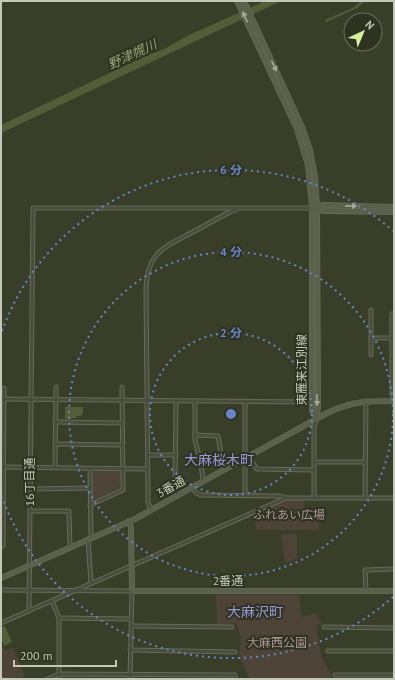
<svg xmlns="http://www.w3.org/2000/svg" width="395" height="680" font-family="'PT Sans','Noto Sans JP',sans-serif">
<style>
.green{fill:#4d4336}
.water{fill:#535d38}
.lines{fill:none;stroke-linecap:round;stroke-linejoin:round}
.street-casing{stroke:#676b5a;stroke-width:5}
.secondary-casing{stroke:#676b5a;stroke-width:6}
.street{stroke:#494e3c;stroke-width:3}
.secondary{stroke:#5a604a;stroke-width:4.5}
.oneway{fill:#a4a997}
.ring{fill:none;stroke:#6885ca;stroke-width:2;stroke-dasharray:2 4}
.labels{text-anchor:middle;stroke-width:4;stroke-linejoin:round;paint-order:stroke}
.street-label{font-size:12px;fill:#c4c8b8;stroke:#2e3321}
.park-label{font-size:12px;fill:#b19598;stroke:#2e3321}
.water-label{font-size:13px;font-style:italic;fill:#98a475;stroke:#2e3321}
.quarter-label{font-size:14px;fill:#9b94d8;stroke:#2e3321}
.centre{fill:#6885ca;stroke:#2e3321;stroke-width:2}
.ring-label{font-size:12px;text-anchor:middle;font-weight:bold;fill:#6885ca;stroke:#2e3321;stroke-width:4;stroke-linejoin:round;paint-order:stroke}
</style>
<rect width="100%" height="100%" fill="#383e28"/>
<g class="green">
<path d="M118,469l2,2v15l-1,2 -25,12 -2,-2 1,-25 2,-3z"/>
<path d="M286,499l18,1v17h16l-1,13h-63l-1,-16z"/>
<path d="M281,534h14l2,2v22l-7,4h-5z"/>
<path d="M216,595h83l3,22 14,-4 6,12 -6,-1 5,31 10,19v5h-81l-11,-23 2,-20 -6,-13 -18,2z"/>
<path d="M1,645l4,6 8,-3 12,28 -8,3h-16z"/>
</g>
<g class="water">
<path d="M265,1h16l-280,132v-8l144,-69 19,-7 23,-13z"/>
<path d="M361,1h4l-8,7 -31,14 -1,-2 30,-13z"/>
<path d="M65,407h18v6l-2,3h-4l-1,2 -11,1z"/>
<path d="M5,626l7,16 -8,4 -3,-8v-10z"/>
</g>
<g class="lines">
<defs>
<g id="street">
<path d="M394,314h-2v80l2,5"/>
<path d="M371,338h23"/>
<path d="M371,355v-45"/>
<path d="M1,399l311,3"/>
<path d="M176,401l-1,88 3,6"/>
<path d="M195,401v39l6,24 2,17"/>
<path d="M245,401v94"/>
<path d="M55,422l67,1"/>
<path d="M195,435l23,1 6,34"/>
<path d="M55,444l67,1"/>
<path d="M148,455h28"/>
<path d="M248,456l9,13 57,1"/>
<path d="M315,462h50"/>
<path d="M1,467l146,2"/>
<path d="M55,467l1,-80"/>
<path d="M90,468l1,69"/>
<path d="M192,487l4,6 5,2 79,1 6,2"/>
<path d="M30,489l60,-1"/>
<path d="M365,497l1,-96"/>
<path d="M314,498v-71l2,-7"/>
<path d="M90,505l33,-15 -1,-103"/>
<path d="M151,510l-3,-8 -2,-212c1,-35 14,-41 43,-56 14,-7 27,-15 41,-22l6,-2"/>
<path d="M30,511h39l1,37"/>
<path d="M88,539l3,44"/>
<path d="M1,546h2l1,-158"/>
<path d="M1,590l131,1 -2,88"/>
<path d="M366,591l-1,-21 29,-1"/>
<path d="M52,601l7,17v61"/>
<path d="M29,611l4,-403h279"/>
<path d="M59,618l72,1"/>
<path d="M1,623l285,-125h108"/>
<path d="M131,626l101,1"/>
<path d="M324,627l70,1"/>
<path d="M130,650l105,2"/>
<path d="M328,651h66"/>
<path d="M335,675h59"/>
<path d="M48,679l11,-5 176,1v4"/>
</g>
<g id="secondary">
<path d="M237,1l60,128 11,36 4,43v203l4,7"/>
<path d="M244,1l58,126 8,23 5,27 2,30 1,201 -2,10"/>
<path d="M316,207l6,-2 72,2"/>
<path d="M316,209l6,2 72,1"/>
<path d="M129,521l2,7 1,63h262"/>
<path d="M1,578l134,-59 192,-106c25,-12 40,-12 67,-12"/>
</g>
</defs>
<use href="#street" class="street-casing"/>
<use href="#secondary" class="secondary-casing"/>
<use href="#street" class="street"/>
<use href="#secondary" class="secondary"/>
</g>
<defs><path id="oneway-solid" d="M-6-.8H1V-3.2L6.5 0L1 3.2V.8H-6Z"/></defs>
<g class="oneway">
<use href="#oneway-solid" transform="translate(245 17) rotate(-114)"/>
<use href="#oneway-solid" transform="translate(274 66) rotate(65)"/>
<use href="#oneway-solid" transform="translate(351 206) rotate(1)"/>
<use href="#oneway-solid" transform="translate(317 400) rotate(89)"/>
</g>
<g class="ring">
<circle cx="231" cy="414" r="81"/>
<circle cx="231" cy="414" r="162"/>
<path d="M393 597A244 244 0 0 1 2 497M2 331A244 244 0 0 1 393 231"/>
</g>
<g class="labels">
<g class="street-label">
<text transform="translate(302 370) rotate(-90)" y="4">東雁来江別線</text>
<text transform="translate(30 482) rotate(-90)" y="4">16丁目通</text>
<text transform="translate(171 487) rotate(-29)" y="4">3番通</text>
<text x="228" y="585">2番通</text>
</g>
<g class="park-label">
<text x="289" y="519">ふれあい広場</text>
<text x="277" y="647">大麻西公園</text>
</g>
<g class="water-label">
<text transform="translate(132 54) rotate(-25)" y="5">野津幌川</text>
</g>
<g class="quarter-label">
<text x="219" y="465">大麻桜木町</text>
<text x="255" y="617">大麻沢町</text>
</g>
</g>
<circle cx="231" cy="414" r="6" class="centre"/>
<g class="ring-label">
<text x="231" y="174">6 分</text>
<text x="231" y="256">4 分</text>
<text x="231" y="337">2 分</text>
</g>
<rect width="395" height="680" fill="none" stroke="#c4c8b8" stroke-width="4"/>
<g transform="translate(363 32) rotate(44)"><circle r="19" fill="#2e3321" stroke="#6a6f5d"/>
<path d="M0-3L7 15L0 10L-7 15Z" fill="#d5ee98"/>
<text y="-6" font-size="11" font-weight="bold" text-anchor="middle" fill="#c4c8b8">N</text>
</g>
<path d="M14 660v6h102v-6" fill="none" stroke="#c4c8b8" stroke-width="2"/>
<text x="20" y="660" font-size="12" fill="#c4c8b8" stroke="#2e3321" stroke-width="3" paint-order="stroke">200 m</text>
</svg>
